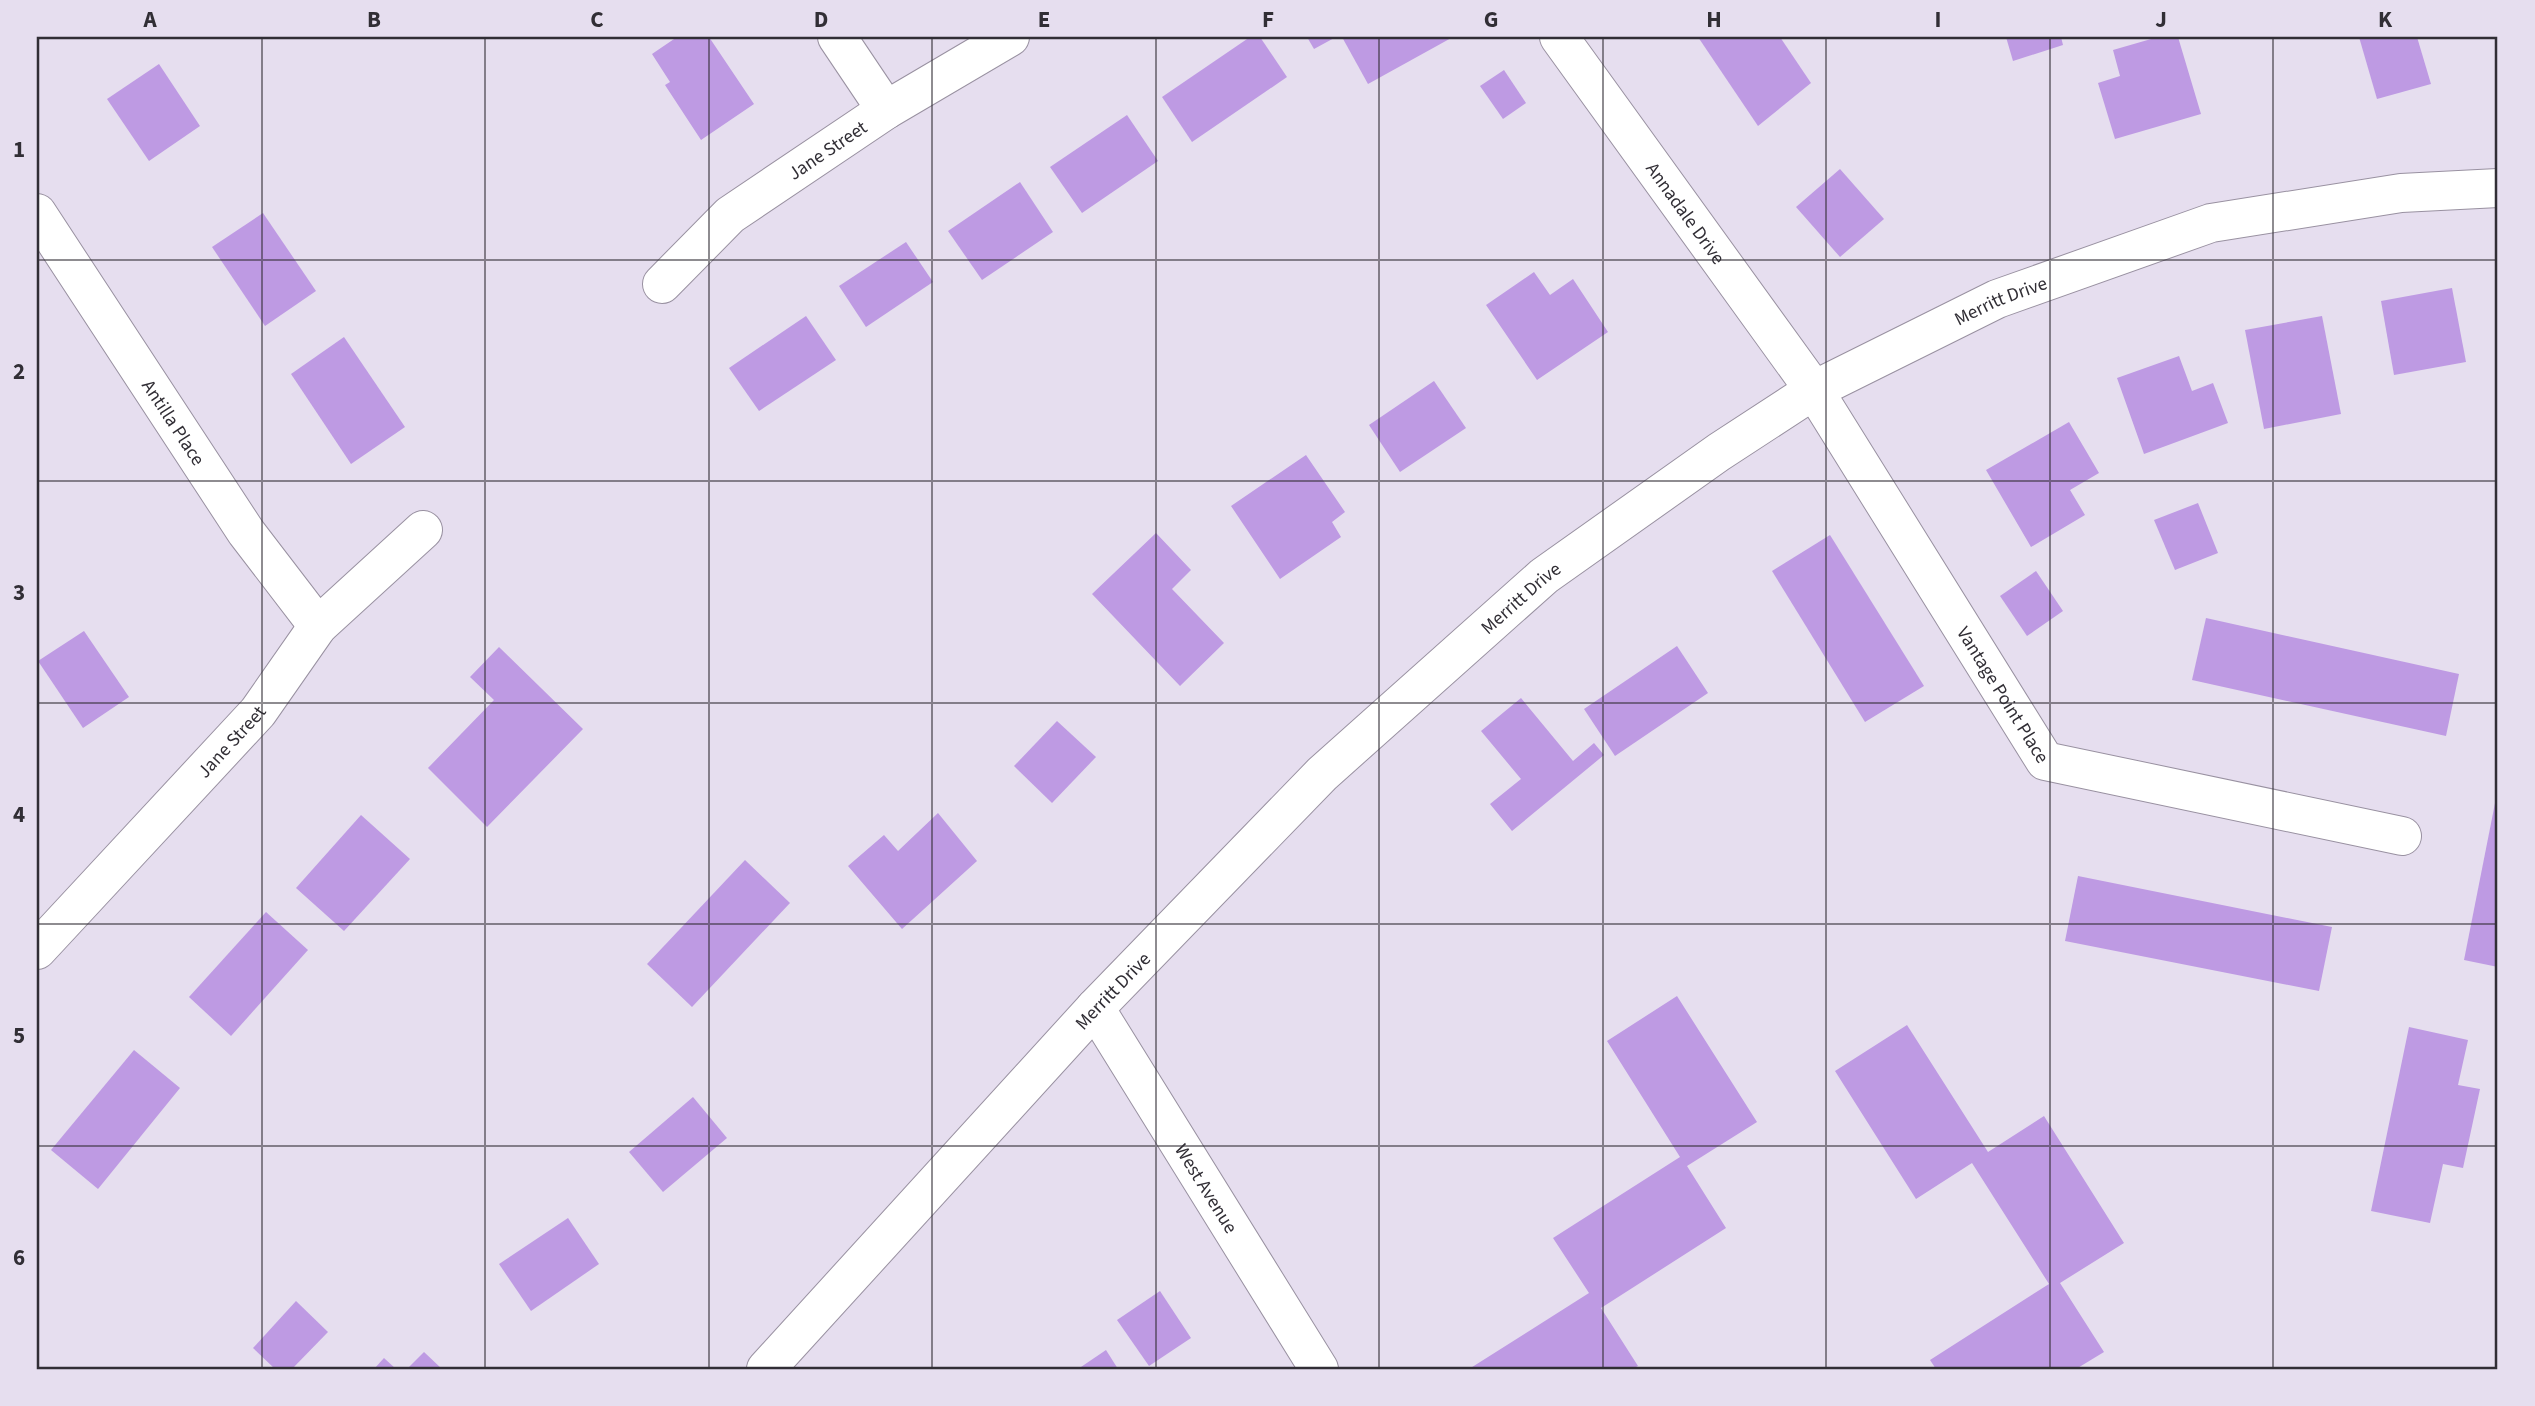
<svg xmlns="http://www.w3.org/2000/svg" width="2535" height="1406" font-family="'Source Sans 3',sans-serif">
<style>
.building{fill:#be9ae3}
.lines{fill:none;stroke-linecap:round;stroke-linejoin:round}
.street-casing{stroke:#9991a1;stroke-width:40}
.secondary-casing{stroke:#9991a1;stroke-width:40}
.street{stroke:#fff;stroke-width:38}
.secondary{stroke:#fff;stroke-width:38}
.grid{fill:none;stroke:#312e35;stroke-width:2;stroke-opacity:0.55}
.labels{text-anchor:middle;stroke-width:5;stroke-linejoin:round;paint-order:stroke}
.street-label{font-size:19px;fill:#312e35;stroke:#e6deef}
.neatline{fill:none;stroke:#312e35;stroke-width:2.5}
.grid-label{font-size:23px;text-anchor:middle;font-weight:bold;fill:#312e35}
</style>
<rect width="100%" height="100%" fill="#e6deef"/>
<g class="building">
<path d="M677,37h32l45,67 -53,36 -36,-55 5,-3 -18,-28z"/>
<path d="M1250,37h10l27,40 -95,65 -30,-45z"/>
<path d="M1307,37h29l-22,12z"/>
<path d="M1342,37h111l-85,47z"/>
<path d="M1698,37h82l31,46 -53,43z"/>
<path d="M2006,37h55l2,8 -50,16z"/>
<path d="M2158,37h20l23,77 -86,25 -17,-56 22,-7 -7,-26z"/>
<path d="M2359,37h58l14,47 -54,15z"/>
<path d="M159,64l41,62 -51,35 -42,-62z"/>
<path d="M1504,70l22,33 -23,16 -23,-33z"/>
<path d="M1127,115l31,46 -76,52 -32,-46z"/>
<path d="M1840,169l44,50 -44,38 -44,-50z"/>
<path d="M1020,182l33,50 -71,48 -34,-49z"/>
<path d="M263,213l53,78 -51,35 -53,-79z"/>
<path d="M906,242l27,40 -67,45 -27,-41z"/>
<path d="M1534,272l16,23 23,-16 35,53 -71,48 -51,-75z"/>
<path d="M2452,288l14,74 -72,13 -13,-74z"/>
<path d="M806,316l30,44 -77,51 -30,-43z"/>
<path d="M2322,316l19,98 -77,15 -19,-99z"/>
<path d="M344,337l61,90 -54,37 -60,-90z"/>
<path d="M2179,356l13,35 21,-8 15,40 -84,31 -27,-76z"/>
<path d="M1434,381l32,47 -66,44 -31,-47z"/>
<path d="M2069,422l30,51 -29,17 15,25 -54,32 -45,-77z"/>
<path d="M1306,455l39,57 -13,10 9,15 -61,42 -49,-73z"/>
<path d="M2198,503l20,50 -43,17 -21,-50z"/>
<path d="M1156,533l35,37 -19,19 52,54 -44,43 -88,-92z"/>
<path d="M1830,535l94,151 -59,36 -93,-151z"/>
<path d="M2036,571l27,40 -36,25 -27,-40z"/>
<path d="M2206,618l253,56 -13,62 -254,-56z"/>
<path d="M84,631l45,66 -46,31 -45,-67z"/>
<path d="M1677,646l31,47 -93,63 -31,-47z"/>
<path d="M499,647l84,82 -96,98 -59,-59 66,-68 -24,-23z"/>
<path d="M1521,698l52,63 21,-18 10,12 -92,76 -22,-27 31,-25 -40,-48z"/>
<path d="M1057,721l39,36 -44,46 -38,-37z"/>
<path d="M2497,793l1,1v173l-34,-7z"/>
<path d="M938,813l39,48 -75,68 -54,-63 36,-31 14,16z"/>
<path d="M361,815l49,44 -66,72 -48,-43z"/>
<path d="M745,860l45,43 -98,104 -45,-43z"/>
<path d="M2078,876l254,51 -13,64 -254,-50z"/>
<path d="M266,912l42,38 -77,86 -42,-39z"/>
<path d="M1677,996l80,126 -70,44 39,62 -125,80 37,58 -6,3h-163l120,-76 -36,-55 127,-81 -73,-116z"/>
<path d="M1907,1025l81,127 56,-36 80,127 -64,40 44,69 -28,17h-140l-6,-9 119,-76 -77,-121 -56,36 -81,-128z"/>
<path d="M2409,1027l59,13 -10,45 22,4 -17,79 -20,-4 -13,59 -59,-12z"/>
<path d="M134,1050l46,38 -82,101 -47,-39z"/>
<path d="M693,1097l34,41 -64,54 -34,-40z"/>
<path d="M568,1218l31,46 -68,47 -32,-47z"/>
<path d="M1160,1291l31,47 -42,28 -32,-46z"/>
<path d="M296,1301l32,31 -36,37h-17l-22,-21z"/>
<path d="M1106,1350l12,19h-40z"/>
<path d="M424,1352l18,17h-35z"/>
<path d="M384,1358l12,11h-22z"/>
</g>
<g class="lines">
<defs>
<g id="street">
<path d="M837,37l49,73"/>
<path id="s1" d="M1559,37l255,353 231,371 357,75"/>
<path id="s2" d="M37,213l209,319 72,94"/>
<path id="s3" d="M662,284l68,-69 156,-105 124,-73"/>
<path id="s4" d="M37,950l221,-238 60,-86 105,-96"/>
<path id="s5" d="M1095,1008l224,361"/>
</g>
<g id="secondary">
<path id="s6" d="M766,1369l329,-361 227,-234 222,-198 175,-124 95,-62 183,-91 214,-76 190,-30 97,-5"/>
</g>
</defs>
<use href="#street" class="street-casing"/>
<use href="#secondary" class="secondary-casing"/>
<use href="#street" class="street"/>
<use href="#secondary" class="secondary"/>
</g>
<path class="grid" d="M262,37v1332M485,37v1332M709,37v1332M932,37v1332M1156,37v1332M1379,37v1332M1603,37v1332M1826,37v1332M2050,37v1332M2273,37v1332M37,260h2461M37,481h2461M37,703h2461M37,924h2461M37,1146h2461"/>
<g class="labels">
<g class="street-label">
<text dy="7" stroke="none"><textPath href="#s3" startOffset="214">Jane Street</textPath></text>
<text dy="7" stroke="none"><textPath href="#s1" startOffset="217">Annadale Drive</textPath></text>
<text dy="7" stroke="none"><textPath href="#s6" startOffset="1647">Merritt Drive</textPath></text>
<text dy="7" stroke="none"><textPath href="#s2" startOffset="250">Antilla Place</textPath></text>
<text dy="7" stroke="none"><textPath href="#s6" startOffset="1080">Merritt Drive</textPath></text>
<text dy="7" stroke="none"><textPath href="#s1" startOffset="794">Vantage Point Place</textPath></text>
<text dy="7" stroke="none"><textPath href="#s4" startOffset="285">Jane Street</textPath></text>
<text dy="7" stroke="none"><textPath href="#s6" startOffset="513">Merritt Drive</textPath></text>
<text dy="7" stroke="none"><textPath href="#s5" startOffset="212">West Avenue</textPath></text>
</g>
</g>
<rect width="2535" height="1406" fill="none" stroke="#e6deef" stroke-width="77"/>
<rect x="38" y="38" width="2458" height="1330" class="neatline"/>
<g class="grid-label">
<text x="150" y="27">A</text>
<text x="374" y="27">B</text>
<text x="597" y="27">C</text>
<text x="821" y="27">D</text>
<text x="1044" y="27">E</text>
<text x="1268" y="27">F</text>
<text x="1491" y="27">G</text>
<text x="1714" y="27">H</text>
<text x="1938" y="27">I</text>
<text x="2161" y="27">J</text>
<text x="2385" y="27">K</text>
<text x="19" y="157">1</text>
<text x="19" y="379">2</text>
<text x="19" y="600">3</text>
<text x="19" y="822">4</text>
<text x="19" y="1043">5</text>
<text x="19" y="1265">6</text>
</g>
</svg>
